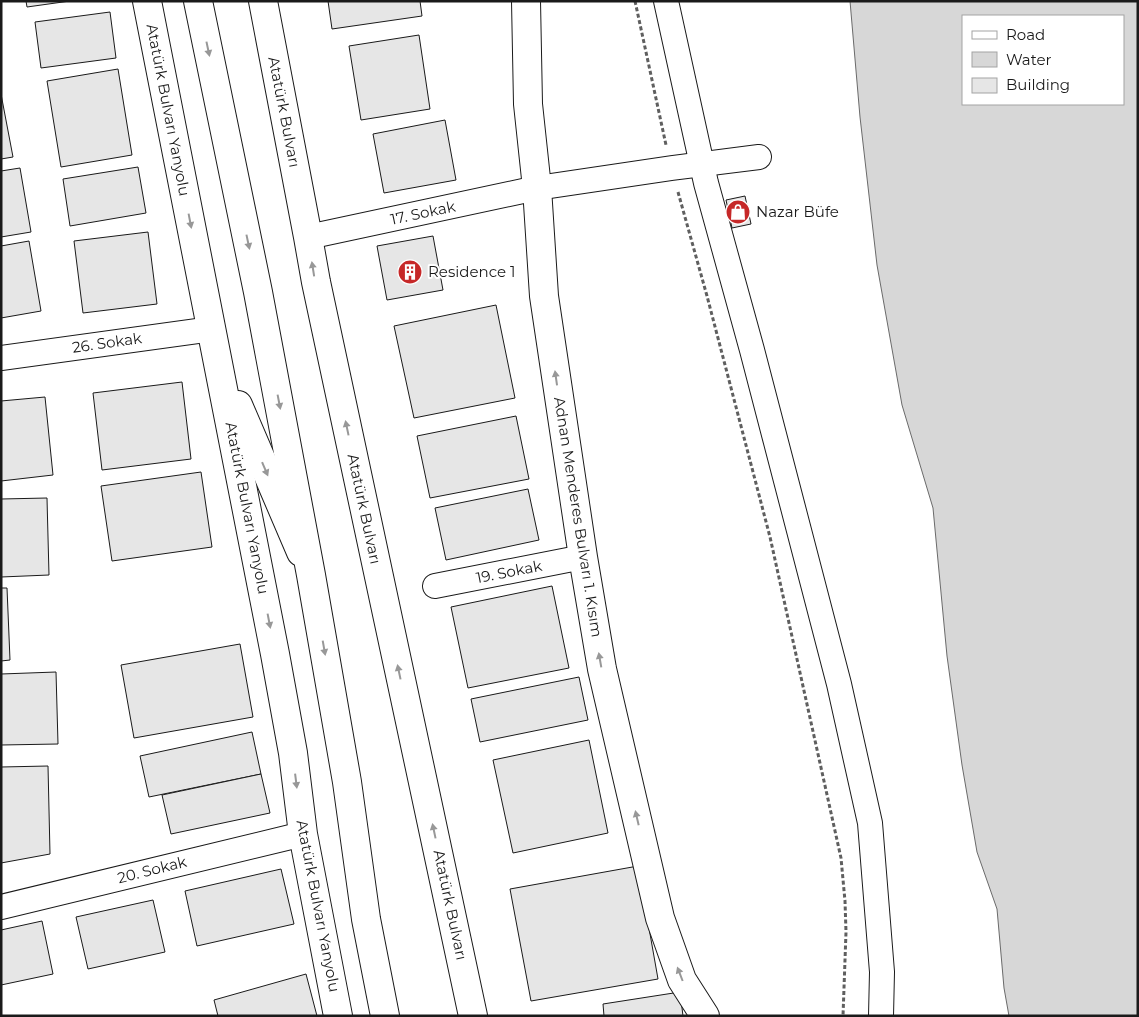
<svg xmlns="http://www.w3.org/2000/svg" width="1139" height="1017" font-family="Montserrat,sans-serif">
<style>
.water{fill:#d7d7d7;stroke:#6a6a6a;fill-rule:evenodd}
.building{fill:#e6e6e6;stroke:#1a1a1a}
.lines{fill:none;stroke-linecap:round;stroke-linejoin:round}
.street-casing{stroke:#1a1a1a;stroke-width:26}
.secondary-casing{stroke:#1a1a1a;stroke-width:30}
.highway-casing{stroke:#1a1a1a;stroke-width:30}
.path{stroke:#5f5f5f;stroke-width:3;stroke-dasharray:4 2.5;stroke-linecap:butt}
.street{stroke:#fff;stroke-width:24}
.secondary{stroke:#fff;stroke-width:28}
.highway{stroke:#fff;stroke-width:28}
.oneway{fill:#989898}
.labels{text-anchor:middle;stroke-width:4;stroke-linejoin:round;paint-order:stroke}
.street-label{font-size:15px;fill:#1a1a1a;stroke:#fff}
.poi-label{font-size:15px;fill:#1a1a1a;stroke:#fff;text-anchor:start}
</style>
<rect width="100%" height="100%" fill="#fff"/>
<path class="water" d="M850,1h288v1015h-129l-5,-28 -7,-79 -20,-57 -15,-87 -15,-109 -14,-148 -31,-103 -25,-140 -17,-148zM963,16h160v88h-160z"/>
<g class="building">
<path d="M26,1h44l-43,6z"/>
<path d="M328,1h92l2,15 -90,13z"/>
<path d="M110,12l6,46 -75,10 -6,-46z"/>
<path d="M419,35l11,74 -69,11 -12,-74z"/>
<path d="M118,69l14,86 -71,12 -14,-86z"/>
<path d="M1,94l12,63 -12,2z"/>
<path d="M445,120l11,60 -72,13 -11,-59z"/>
<path d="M138,167l8,46 -76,13 -7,-47z"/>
<path d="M20,168l11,64 -30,5v-66z"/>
<path d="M745,196l6,28 -19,4 -6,-28z"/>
<path d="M148,232l9,72 -74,9 -9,-72z"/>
<path d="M433,236l10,54 -56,10 -10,-54z"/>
<path d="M29,241l12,70 -40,7v-72z"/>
<path d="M496,305l19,93 -101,20 -20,-92z"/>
<path d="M182,382l9,77 -89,11 -9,-77z"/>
<path d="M45,397l8,78 -52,6v-80z"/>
<path d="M516,416l13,63 -99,19 -13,-62z"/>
<path d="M201,472l11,75 -100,14 -11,-75z"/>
<path d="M528,489l11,51 -93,20 -11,-52z"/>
<path d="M47,498l2,77 -48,2v-78z"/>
<path d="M552,586l17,82 -101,20 -17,-81z"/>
<path d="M1,588h6l3,72 -9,1z"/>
<path d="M240,644l13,73 -119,21 -13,-73z"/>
<path d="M56,672l2,72 -57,1v-71z"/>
<path d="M579,677l9,43 -108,22 -9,-43z"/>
<path d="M252,732l9,42 -112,23 -9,-41z"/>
<path d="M589,740l19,93 -95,20 -20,-93z"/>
<path d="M48,766l2,88 -49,9v-96z"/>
<path d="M261,774l9,39 -99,21 -9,-39z"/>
<path d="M638,866l20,113 -127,22 -21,-112z"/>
<path d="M281,869l13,55 -97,22 -12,-55z"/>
<path d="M153,900l12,52 -77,17 -12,-52z"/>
<path d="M42,921l11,53 -52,11v-55z"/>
<path d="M306,974l11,42h-99l-4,-16z"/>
<path d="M680,992l3,24h-79l-1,-12z"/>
</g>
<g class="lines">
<defs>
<g id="street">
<path d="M666,1l40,182 46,167 87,334 31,139 12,149 -1,44"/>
<path d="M308,237l229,-49 135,-20 87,-11"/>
<path d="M1,358l211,-29"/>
<path d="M435,586l148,-29"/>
<path d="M1,907l302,-73"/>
</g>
<g id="secondary">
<path d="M147,1l128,653 18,99 10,81 35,182"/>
<path d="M526,1l2,103 9,84 7,108 39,261 19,112 58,249 22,62 23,36"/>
<path d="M238,405l63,147"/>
</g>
<g id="highway">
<path d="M198,1l60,291 53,283 36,207 19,137 19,97"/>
<path d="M263,1l45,236 8,45 157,734"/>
</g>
</defs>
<use href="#street" class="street-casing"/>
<use href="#secondary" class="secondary-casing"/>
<use href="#highway" class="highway-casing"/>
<g class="path">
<path d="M635,1l31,144"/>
<path d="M678,192l29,104 63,241 71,321 4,43 1,31 -3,84"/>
</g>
<use href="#street" class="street"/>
<use href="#secondary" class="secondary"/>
<use href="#highway" class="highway"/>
</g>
<defs><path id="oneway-solid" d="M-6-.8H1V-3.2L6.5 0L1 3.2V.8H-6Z" transform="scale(1.25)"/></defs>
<g class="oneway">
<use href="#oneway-solid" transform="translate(208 49) rotate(78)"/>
<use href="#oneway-solid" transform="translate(190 221) rotate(79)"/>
<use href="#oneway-solid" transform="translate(248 242) rotate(78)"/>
<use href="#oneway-solid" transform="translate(313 269) rotate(-99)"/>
<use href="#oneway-solid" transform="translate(556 378) rotate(-98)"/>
<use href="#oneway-solid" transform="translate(279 402) rotate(79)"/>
<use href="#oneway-solid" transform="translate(347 428) rotate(-102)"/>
<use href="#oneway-solid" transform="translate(265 469) rotate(67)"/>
<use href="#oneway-solid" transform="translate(269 621) rotate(79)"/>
<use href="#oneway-solid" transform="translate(324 648) rotate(80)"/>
<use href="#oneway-solid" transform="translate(600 660) rotate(-100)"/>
<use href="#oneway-solid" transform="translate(399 672) rotate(-102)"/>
<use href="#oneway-solid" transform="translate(296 781) rotate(83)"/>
<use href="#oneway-solid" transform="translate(637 818) rotate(-103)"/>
<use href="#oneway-solid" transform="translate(434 831) rotate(-102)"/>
<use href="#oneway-solid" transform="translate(680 974) rotate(-111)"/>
</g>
<defs>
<symbol id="shop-disc" viewBox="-11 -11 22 22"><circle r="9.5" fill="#c62828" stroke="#fff"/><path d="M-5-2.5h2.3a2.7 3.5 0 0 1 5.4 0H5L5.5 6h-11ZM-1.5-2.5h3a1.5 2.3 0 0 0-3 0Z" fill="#fff"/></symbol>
<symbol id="building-disc" viewBox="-11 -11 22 22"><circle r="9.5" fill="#c62828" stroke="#fff"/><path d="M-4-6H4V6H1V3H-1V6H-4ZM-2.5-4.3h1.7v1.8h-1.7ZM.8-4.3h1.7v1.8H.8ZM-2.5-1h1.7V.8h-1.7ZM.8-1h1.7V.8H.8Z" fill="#fff"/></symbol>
</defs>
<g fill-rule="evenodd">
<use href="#shop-disc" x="724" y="198" width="28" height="28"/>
<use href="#building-disc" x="396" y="258" width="28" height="28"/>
</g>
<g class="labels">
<g class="street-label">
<text transform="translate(168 110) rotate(79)" y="5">Atatürk Bulvarı Yanyolu</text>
<text transform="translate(284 112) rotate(79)" y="5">Atatürk Bulvarı</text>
<text transform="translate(423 213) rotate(-12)" y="5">17. Sokak</text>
<text transform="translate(107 343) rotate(-8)" y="5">26. Sokak</text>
<text transform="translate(247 508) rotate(79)" y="5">Atatürk Bulvarı Yanyolu</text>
<text transform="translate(364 509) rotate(78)" y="5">Atatürk Bulvarı</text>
<text transform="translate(578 517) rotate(81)" y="5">Adnan Menderes Bulvarı 1. Kısım</text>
<text transform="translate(509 572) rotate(-11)" y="5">19. Sokak</text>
<text transform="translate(152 870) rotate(-14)" y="5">20. Sokak</text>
<text transform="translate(450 905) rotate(78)" y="5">Atatürk Bulvarı</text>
<text transform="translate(318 906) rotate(79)" y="5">Atatürk Bulvarı Yanyolu</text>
</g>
<g class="poi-label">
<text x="756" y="217">Nazar Büfe</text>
<text x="428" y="277">Residence 1</text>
</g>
</g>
<rect width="1139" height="1017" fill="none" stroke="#1a1a1a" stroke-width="5"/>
<rect x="962" y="15" width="162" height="90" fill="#ffffff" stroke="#a3a3a3"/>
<rect x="972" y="31" width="25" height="8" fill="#ffffff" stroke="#a3a3a3"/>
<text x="1006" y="40" font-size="15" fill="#1a1a1a">Road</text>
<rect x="972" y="52" width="25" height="15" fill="#d7d7d7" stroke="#a3a3a3"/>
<text x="1006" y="65" font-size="15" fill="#1a1a1a">Water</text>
<rect x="972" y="78" width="25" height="15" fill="#e6e6e6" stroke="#a3a3a3"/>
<text x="1006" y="90" font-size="15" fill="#1a1a1a">Building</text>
</svg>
